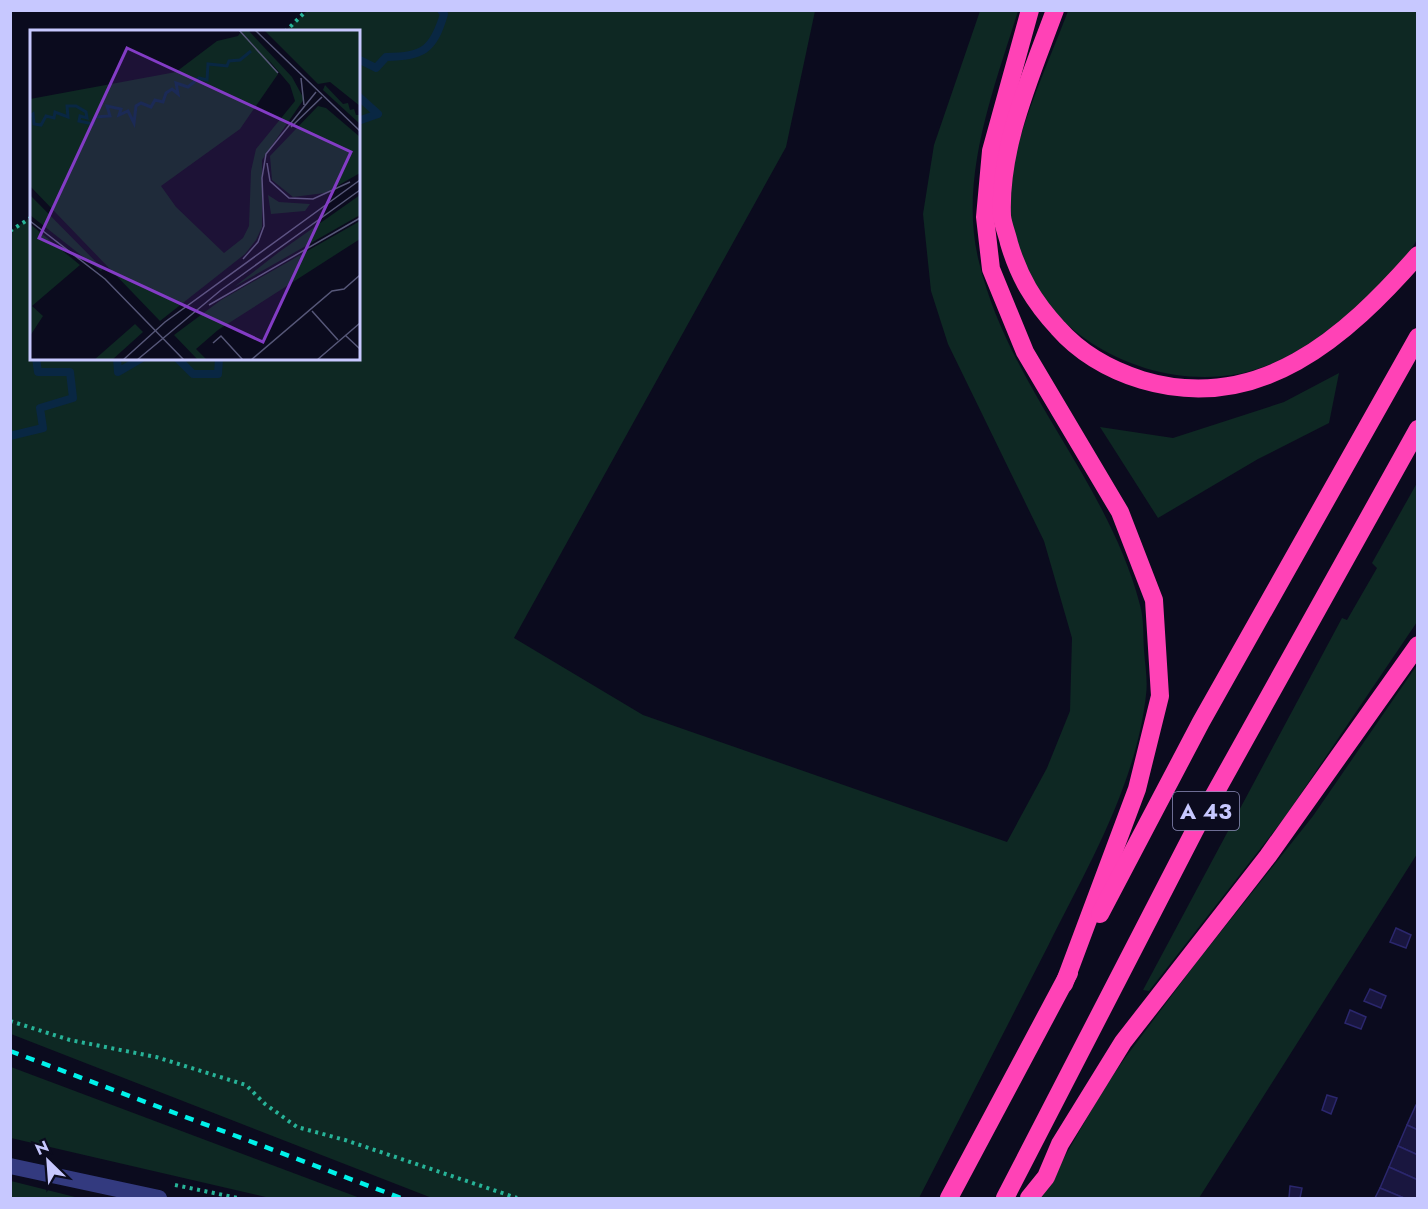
<svg xmlns="http://www.w3.org/2000/svg" width="1428" height="1209" font-family="Jost,sans-serif">
<style>
.green{fill:#0e2823}
.lines{fill:none;stroke-linecap:round;stroke-linejoin:round}
.stream{stroke:#092743;stroke-width:8}
.building{fill:#19163f;stroke:#2b276d;stroke-width:1.5}
.path{stroke:#27b398;stroke-width:4;stroke-dasharray:3 4.5;stroke-linecap:butt}
.tertiary{stroke:#333a7f;stroke-width:16}
.motorway{stroke:#ff42b6;stroke-width:18}
.rail{stroke:#00f2ea;stroke-width:4.5;stroke-dasharray:9 8;stroke-linecap:butt}
.labels{text-anchor:middle;stroke-width:6;stroke-linejoin:round;paint-order:stroke}
.shield{fill:#0b0b1e;stroke:#8f8fbc;stroke-width:1.5}
.shield-label{font-size:22px;font-weight:bold;fill:#c7c8ff}
.inset-river{fill:none;stroke:#092743;stroke-width:3}
.inset-road{fill:none;stroke:#565778;stroke-width:1.5}
.view{fill:#833cc5;fill-opacity:0.15;stroke:#833cc5;stroke-width:3}
.inset-edge{fill:none;stroke:#c7c8ff;stroke-width:3}
</style>
<rect width="100%" height="100%" fill="#0b0b1e"/>
<g class="green">
<path d="M307,11h508l-29,136 -272,491 129,77 364,127 40,-74 23,-57 2,-73 -28,-97 -96,-197 -17,-53 -8,-77 11,-69 46,-134h38c-24,78 -60,168 -39,251 30,125 129,219 161,343 4,14 3,30 4,45 1,15 4,31 2,45 -10,90 -58,171 -98,251 -43,84 -86,168 -129,252h-487l-421,-164v-803l20,-14 1,141h326v-326l-73,-1z"/>
<path d="M1068,11h349c0,54 0,108 0,162 0,20 4,45 0,65 -2,12 -37,46 -47,56 -38,36 -85,73 -138,81 -110,16 -231,-68 -222,-187 4,-52 39,-126 58,-177z"/>
<path d="M1339,373l-10,50 -71,36 -100,59 -58,-91 73,11 111,-36z"/>
<path d="M1417,483v139l-132,195 -136,174 -6,-1 199,-372 5,2 30,-52 -5,-5z"/>
<path d="M1417,665v189l-218,344h-158l62,-108 22,-32 71,-95 117,-147z"/>
<path d="M10,1067h1l349,131h-90l-259,-60z"/>
<path d="M10,1181h1l68,17h-68z"/>
</g>
<g class="lines">
<g class="stream">
<path d="M358,59l18,9 10,-11c37,-1 47,-6 58,-43l-3,-4"/>
<path d="M358,96l20,18 -20,7"/>
<path d="M117,358l1,14 24,-14"/>
<path d="M177,358l16,16h25l1,-16"/>
<path d="M10,436l33,-8 -3,-20 33,-10 -3,-26h-32l-2,-14"/>
</g>
</g>
<g class="building">
<path d="M1396,928l15,7 -5,13 -16,-6z"/>
<path d="M1370,989l16,7 -5,12 -17,-7z"/>
<path d="M1350,1010l16,7 -5,12 -16,-6z"/>
<path d="M1327,1095l10,3 -6,16 -9,-4z"/>
<path d="M1416,1105h2v25l-11,-5z"/>
<path d="M1407,1125l11,5v25l-20,-9z"/>
<path d="M1398,1146l20,9v25l-29,-13z"/>
<path d="M1389,1167l29,13v18h-14l-24,-10z"/>
<path d="M1290,1186l12,2 -2,10h-11z"/>
<path d="M1380,1188l24,10h-29z"/>
</g>
<g class="lines">
<g class="path">
<path d="M285,32l22,-22"/>
<path d="M10,231l22,-14"/>
<path d="M10,1021l60,19 86,17 90,28 19,19 32,23 48,13 172,58"/>
<path d="M175,1185l63,13"/>
</g>
<path class="tertiary" d="M10,1166l149,32"/>
<g class="motorway">
<path d="M1030,10l-39,141 -6,66 6,52 34,83 95,160 34,88 6,96 -23,93 -73,195"/>
<path d="M1055,10c-24,66 -56,136 -53,206 1,9 5,18 7,27 10,34 25,59 49,85 22,25 52,42 84,52 117,35 204,-43 276,-125"/>
<path d="M1100,914l101,-192 217,-385"/>
<path d="M949,1198l120,-225"/>
<path d="M1005,1198l194,-376 219,-393"/>
<path d="M1029,1198l17,-21 14,-33 63,-102 145,-186 150,-211"/>
</g>
<path class="rail" d="M10,1051l391,147"/>
</g>
<g class="labels">
<rect class="shield" x="1173" y="792" width="66" height="38" rx="4.5"/>
<g class="shield-label">
<text x="1206" y="819">A 43</text>
</g>
</g>
<g transform="translate(30 30)">
<rect width="330" height="330" fill="#0b0b1e"/>
<path d="M212,0h6l44,47 12,22 -42,61v67l-6,13 -11,14 -85,67 -130,-135v-87l146,-27 41,-31 21,-5zM237,28l23,27 5,16 -39,48 -5,22 -2,55 -6,12 -19,15 -48,-46 -15,-21 79,-57 38,-55zM234,0h96v76l-30,-24 -12,2zM295,55l18,19 5,-1 2,7 4,-1 2,6h4v9l-37,-34zM288,76l8,2 34,29v36l-35,20 -32,4 -21,-17 -2,-24zM0,165l73,74 -2,2 -71,-56zM238,165l11,7 31,2 -5,7 -34,3zM330,165v20l-126,72 45,-35zM330,191v18l-142,91 -22,19 11,11h-9l-24,-25 47,-35zM0,194l50,41 -48,41 11,10 -13,20zM105,294l8,8 -31,28h-18z" fill="#0e2823" fill-rule="evenodd"/>
<path class="inset-river" d="M0,86l3,-2 1,10 7,1 5,-9 8,2 1,-6 13,5 -1,-11h9l10,6 1,6 -7,-2 -1,5 14,3 2,-7 15,-1 -3,-10 14,3 -2,6 9,-4 6,12 2,-17 5,-3 10,4 4,-7 8,2 3,-9 6,-4 6,5 -2,-11 12,4 11,-9 8,2 1,-16 19,2 2,-5 11,-1 11,-9"/>
<path class="inset-road" d="M209,0l39,43M225,0l105,101M271,48l3,27M261,97l31,-30M237,133l3,18 19,17 24,1 37,-17M0,191l75,58 79,81M213,229l15,-17 6,-16 -2,-48 4,-24 50,-62M179,275l151,-87M282,281l26,29M315,305l15,14M183,313l8,-7 22,24M93,330l42,-38 195,-142M107,330l84,-70 139,-100M221,330l81,-69 12,-2 16,-14M287,330l43,-37"/>
<path class="view" d="M97,18l224,104 -88,190 -224,-104z"/>
<rect width="330" height="330" class="inset-edge"/>
</g>
<rect width="1428" height="1209" fill="none" stroke="#c7c8ff" stroke-width="24"/>
<g transform="translate(48 1161) rotate(335)" stroke="#0b0b1e" stroke-width="4.5" paint-order="stroke">
<path d="M0-4.5L10 22L0 15L-10 22Z" fill="#c7c8ff"/>
<text y="-9" font-size="16" font-weight="bold" text-anchor="middle" fill="#c7c8ff">N</text>
</g>
</svg>
